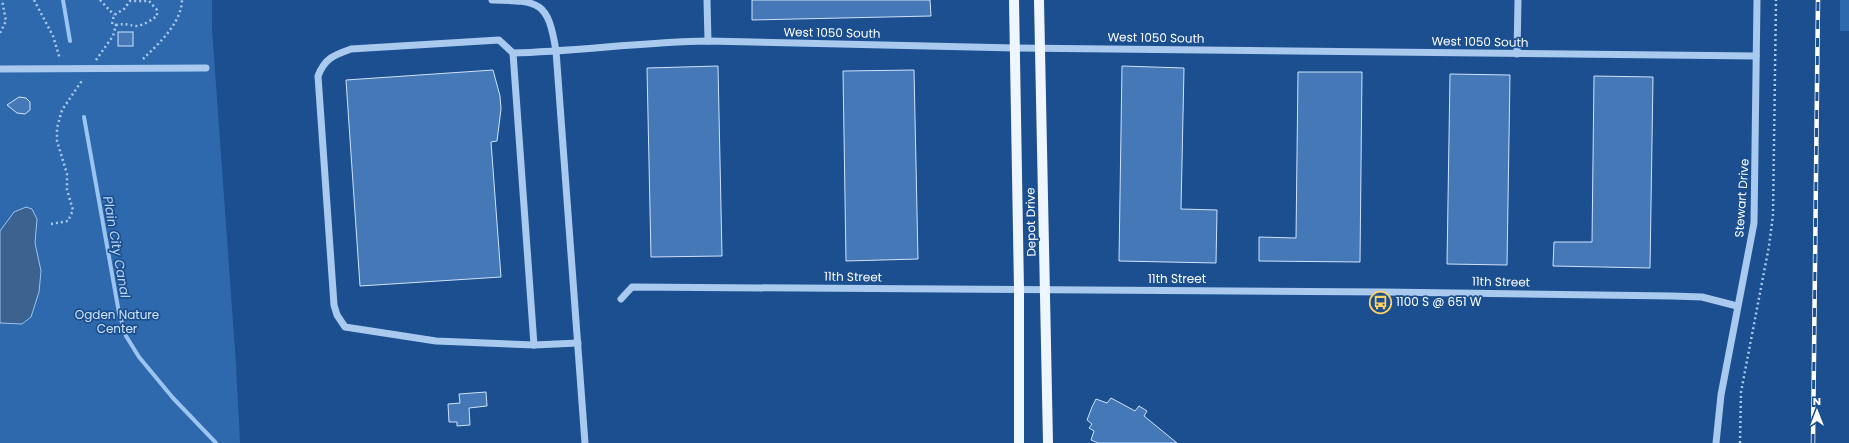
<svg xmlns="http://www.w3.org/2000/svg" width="1849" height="443" font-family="Poppins,sans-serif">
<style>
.green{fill:#2e69ad}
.water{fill:#3c6290;stroke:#9cc4f0}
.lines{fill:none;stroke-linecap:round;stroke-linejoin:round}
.stream{stroke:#9cc4f0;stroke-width:4}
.building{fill:#4478b7;stroke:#cfe3fa}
.path{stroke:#a9c9ee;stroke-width:2.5;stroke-dasharray:2 3;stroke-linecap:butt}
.minor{stroke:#a9c9ee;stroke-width:7}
.major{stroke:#f0f6ff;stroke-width:10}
.rail-casing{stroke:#fff;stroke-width:4.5}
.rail{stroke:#1b4f8f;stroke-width:3;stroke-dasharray:9;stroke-linecap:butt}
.labels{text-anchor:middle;stroke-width:3.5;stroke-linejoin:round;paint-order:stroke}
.street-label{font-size:12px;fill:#fff;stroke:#1b4f8f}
.poi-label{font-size:12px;fill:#fff;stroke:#1b4f8f;text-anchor:start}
.park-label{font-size:12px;fill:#cfe3fa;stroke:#1b4f8f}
.water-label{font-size:13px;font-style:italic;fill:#b5d3f5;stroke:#1b4f8f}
</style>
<rect width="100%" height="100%" fill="#1b4f8f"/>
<g class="green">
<path d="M0,0h212v29l24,335 4,79h-240z"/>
<rect x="1840" y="0" width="9" height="31"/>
</g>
<path class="water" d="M26,207l6,2 5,10 -2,24 6,28 -2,21 -8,25 -9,7 -22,-1v-92l14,-19z"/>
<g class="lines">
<g class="stream">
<path d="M63,0l7,41"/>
<path d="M84,117l35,196 7,23 13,21 34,41 43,45"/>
</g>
</g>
<g class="building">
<path d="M752,0h178l1,16 -179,4z"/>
<rect x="118" y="32" width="15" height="14"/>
<path d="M718,66l4,190 -71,1 -4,-189z"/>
<path d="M1122,66l62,2 -3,141 36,1 -1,53 -97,-2z"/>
<path d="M493,70l7,26 1,13 -4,32 -6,1 10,135 -141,9 -14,-206z"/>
<path d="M914,70l4,189 -72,2 -3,-190z"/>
<path d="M1298,72h64l-2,190 -101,-1v-24l37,1z"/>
<path d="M1450,74l60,1 -3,190 -60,-1z"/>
<path d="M1594,76l59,1 -3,191 -97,-2 1,-24h38z"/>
<path d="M19,97l7,1 4,4v8l-5,4 -8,-1 -10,-8z"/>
<path d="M486,392l1,14 -18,2 1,17 -13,1v-4h-8l-1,-18 12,-1 -1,-9z"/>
<path d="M1111,398l24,13 4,-5 8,5 -3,5 33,27h-79l-7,-3 3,-9 -5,-3 3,-4 -5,-4 5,-13 4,-8 11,4z"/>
</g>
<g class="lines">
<g class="path">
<path d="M34,0l19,36 7,23"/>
<path d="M100,0l14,15"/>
<path d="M0,33l6,-12 -4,-21"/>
<path d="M143,59c16,-16 38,-35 39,-59"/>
<path d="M96,60l17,-24 3,-11 -4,-1 2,-9 10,-6 6,-8h19l8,9v6c-6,4 -14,10 -21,10 -9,-1 -10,-3 -20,-1"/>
<path d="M51,224l17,-3 5,-11 -6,-20v-16l-10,-33v-13l5,-18 21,-31"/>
<path d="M1740,443l1,-51 28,-146 4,-31 3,-215"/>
</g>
<g class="minor">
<path d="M492,0c48,1 56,1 64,51l29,392"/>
<path d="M707,0l1,41"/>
<path d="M513,53l-14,-13 -148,9c-17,6 -26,9 -33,27l16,229 3,10 8,12 91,14 98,4 44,-2"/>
<path d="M1517,54l1,-54"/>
<path d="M0,69l206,-1"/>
<path d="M621,299l11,-12 752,5 288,4 30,1 35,9"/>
<path d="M534,345l-21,-292c65,-2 130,-11 195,-12l307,7 741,8"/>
<path d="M1716,443l5,-48 33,-172 3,-223"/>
</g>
<g class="major">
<path d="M1014,0l5,290v153"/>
<path d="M1039,0l9,443"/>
</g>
<defs>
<path id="rail" d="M1813,443l5,-443"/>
</defs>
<use href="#rail" class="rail-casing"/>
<use href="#rail" class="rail"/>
</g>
<defs>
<symbol id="bus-ring" viewBox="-11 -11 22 22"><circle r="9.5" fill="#1b4f8f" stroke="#ffd166" stroke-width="1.5"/><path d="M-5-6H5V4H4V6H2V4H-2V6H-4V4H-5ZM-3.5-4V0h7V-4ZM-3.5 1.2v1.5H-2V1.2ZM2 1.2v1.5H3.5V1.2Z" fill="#ffd166"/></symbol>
</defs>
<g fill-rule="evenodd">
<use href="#bus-ring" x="1368" y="290" width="25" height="25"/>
</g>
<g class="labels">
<g class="street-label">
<text transform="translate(832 33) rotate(1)" y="4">West 1050 South</text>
<text transform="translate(1156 38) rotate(1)" y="4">West 1050 South</text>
<text transform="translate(1480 42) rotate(1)" y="4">West 1050 South</text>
<text transform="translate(1742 198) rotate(-86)" y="4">Stewart Drive</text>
<text transform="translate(1031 222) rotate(-91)" y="4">Depot Drive</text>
<text transform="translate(853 277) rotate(1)" y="4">11th Street</text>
<text x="1177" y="283">11th Street</text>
<text transform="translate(1501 282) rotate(1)" y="4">11th Street</text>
</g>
<g class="poi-label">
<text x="1396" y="306">1100 S @ 651 W</text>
</g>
<g class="park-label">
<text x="117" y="319">Ogden Nature<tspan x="117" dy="14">Center</tspan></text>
</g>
<g class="water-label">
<text transform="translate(117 247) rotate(80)" y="5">Plain City Canal</text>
</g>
</g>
<g transform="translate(1817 411)" stroke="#1b4f8f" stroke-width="3" paint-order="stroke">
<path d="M0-3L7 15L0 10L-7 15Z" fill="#ffffff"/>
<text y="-6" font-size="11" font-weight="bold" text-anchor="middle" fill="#ffffff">N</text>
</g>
</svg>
